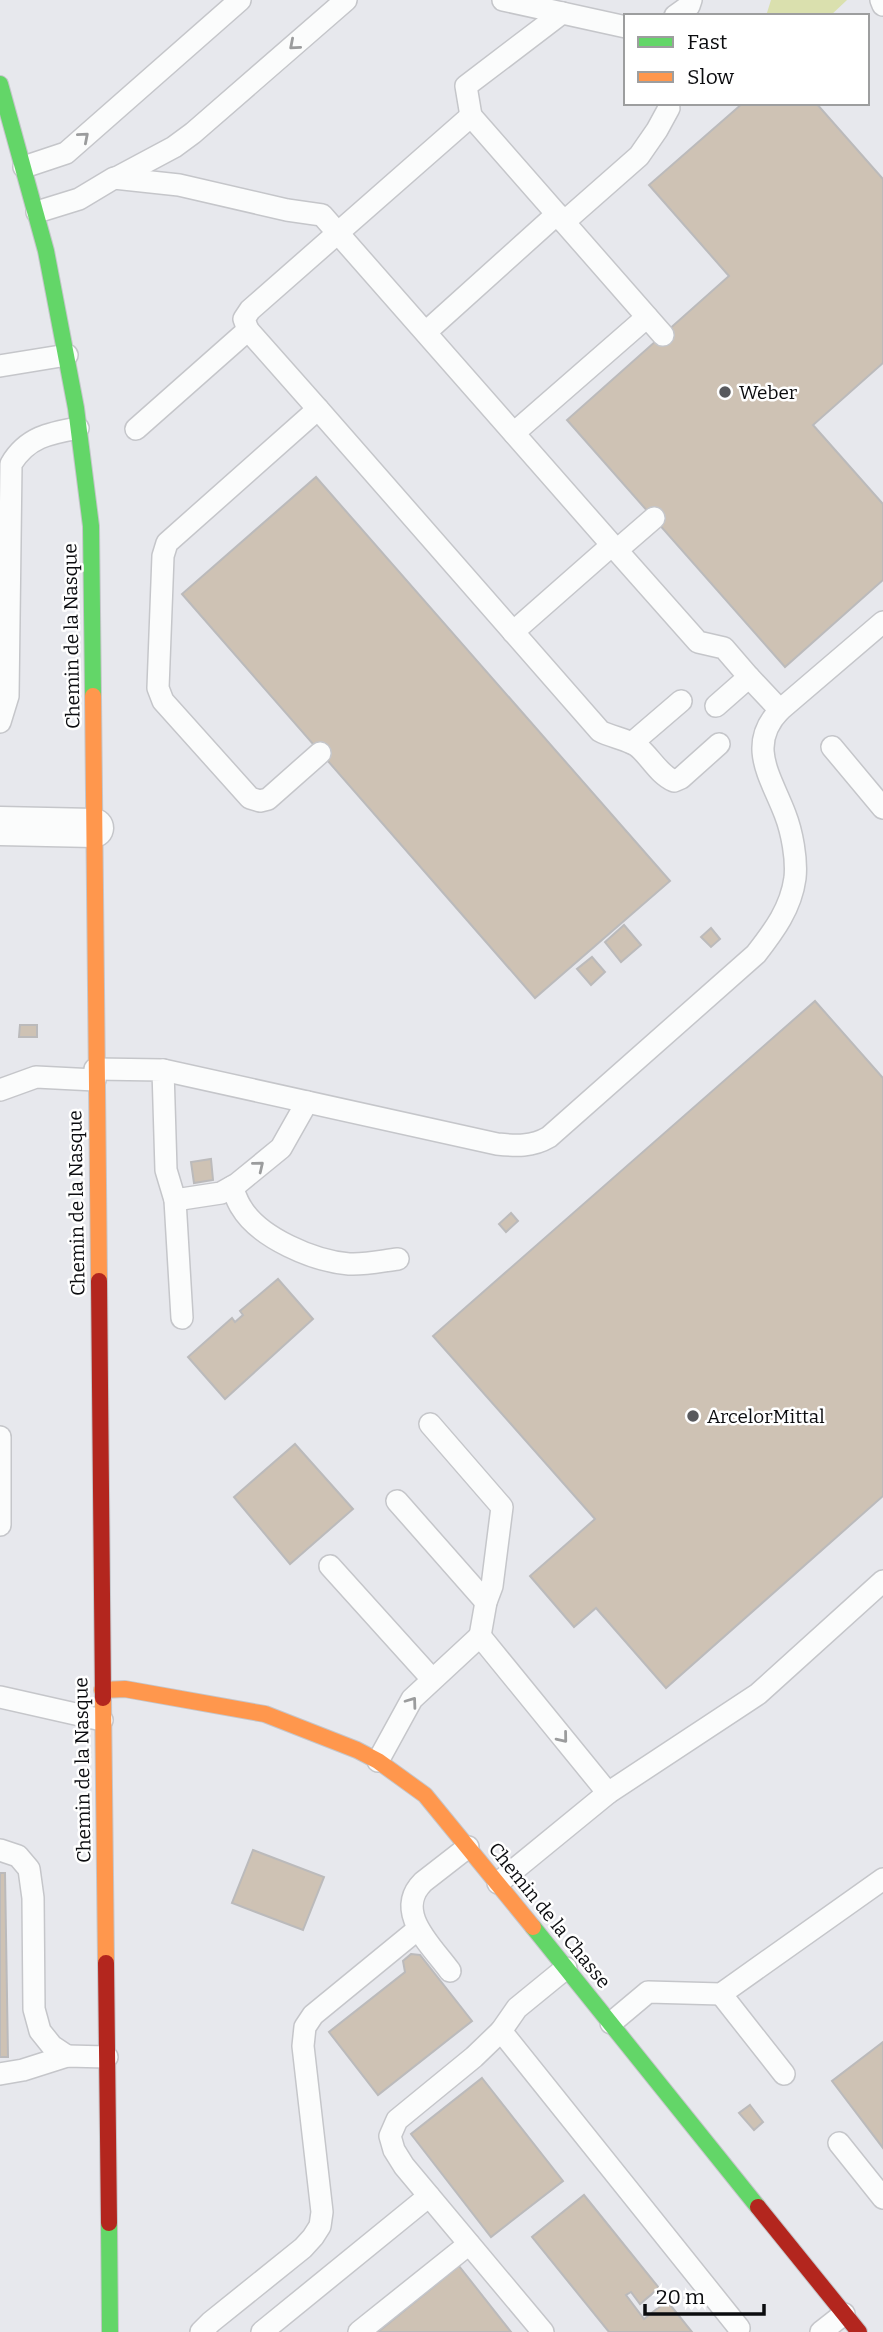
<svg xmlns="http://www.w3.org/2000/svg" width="883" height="2332" font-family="Bitter,serif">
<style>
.green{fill:#dae0ae}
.building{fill:#cec2b4;stroke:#bbbabb;stroke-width:2}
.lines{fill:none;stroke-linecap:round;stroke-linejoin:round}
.lane-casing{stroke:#c5c6ca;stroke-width:24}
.street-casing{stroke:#c5c6ca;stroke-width:41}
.fast-casing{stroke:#c5c6ca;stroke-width:18}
.slow-casing{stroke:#c5c6ca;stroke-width:18}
.jam-casing{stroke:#c5c6ca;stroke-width:18}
.lane{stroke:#fbfcfc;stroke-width:21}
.street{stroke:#fbfcfc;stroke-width:38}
.fast{stroke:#63d668;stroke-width:16}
.slow{stroke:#ff974d;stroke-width:16}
.jam{stroke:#b3261e;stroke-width:16}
.oneway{stroke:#9b9c9d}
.poi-dot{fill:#58595d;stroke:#fff;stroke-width:2.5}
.labels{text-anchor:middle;stroke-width:5;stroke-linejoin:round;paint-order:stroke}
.poi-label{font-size:19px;fill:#0b0c0f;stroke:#fff;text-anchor:start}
.street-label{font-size:19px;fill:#0b0c0f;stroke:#fff}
</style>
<rect width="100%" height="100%" fill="#e7e8ed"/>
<path class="green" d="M771,0h76l-17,16h-64z"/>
<g class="building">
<path d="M743,103h73l67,76v184l-70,62 70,79v76l-98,87 -218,-247 162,-144 -80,-91z"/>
<path d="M316,477l354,404 -135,117 -353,-404z"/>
<path d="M624,925l17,20 -20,17 -16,-20z"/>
<path d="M711,928l9,11 -9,8 -10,-10z"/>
<path d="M592,957l13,15 -14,13 -14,-16z"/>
<path d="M815,1001l68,77v418l-217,192 -70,-80 -22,19 -44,-51 65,-57 -162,-183z"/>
<path d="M20,1025h17v12h-18z"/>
<path d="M211,1159l2,21 -19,3 -3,-21z"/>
<path d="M511,1213l7,8 -12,11 -7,-8z"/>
<path d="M278,1279l35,40 -88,80 -37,-42 44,-39 3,4 8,-7 -3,-4z"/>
<path d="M295,1444l58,65 -63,55 -56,-67z"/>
<path d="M253,1850l71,27 -21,53 -71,-27z"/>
<path d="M0,1873h5l3,184h-8z"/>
<path d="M411,1954l9,1 52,66 -94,74 -49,-63 76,-60 -2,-11z"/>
<path d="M883,2042v106l-51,-67z"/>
<path d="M482,2078l81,103 -72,56 -80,-103z"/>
<path d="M750,2105l13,17 -9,8 -15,-17z"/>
<path d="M584,2195l75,93 -19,16 -9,-12 -5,3 18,24 23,-18 25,31h-83l-77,-95z"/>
<path d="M459,2266l52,66h-133z"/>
</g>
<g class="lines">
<defs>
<g id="lane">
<path d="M503,0l123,27"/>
<path d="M881,0l2,5"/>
<path d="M675,16l14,-10 2,-6"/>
<path d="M471,116l-5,-30 96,-73"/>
<path d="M24,167l42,-14 174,-153"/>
<path d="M116,178l58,-31 19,-14 153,-133"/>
<path d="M37,212l42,-13 35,-21 65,7 108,25 35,5 290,330"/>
<path d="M564,222l75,-66 18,-26 12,-22 -1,-5"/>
<path d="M248,330l-4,-11 6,-9 221,-194 192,219"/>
<path d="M426,332l131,-118"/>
<path d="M0,366l67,-11"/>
<path d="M136,429l112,-99 70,79"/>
<path d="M514,433l133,-116"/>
<path d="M617,550l37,-32"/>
<path d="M513,632l99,-87 86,97 26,6 25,29 -33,29"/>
<path d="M749,677l31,33"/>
<path d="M0,722l8,-26 3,-232c16,-27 39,-31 67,-36"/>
<path d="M632,743l49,-42"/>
<path d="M832,747l51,61"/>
<path d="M320,753l-52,46 -8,2 -10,-3 -87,-97 -5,-13 5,-132 4,-13 151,-134 282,322c11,6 27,8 37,15 13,10 21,28 37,35l7,-3 38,-34"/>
<path d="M95,1069l68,1 3,100 9,30 7,118"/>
<path d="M163,1070l334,74c19,2 35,3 52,-7l207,-183c18,-23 35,-46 39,-76 2,-19 -3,-46 -10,-64 -14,-37 -39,-69 -5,-104l103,-88"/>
<path d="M0,1090l36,-13 59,3"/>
<path d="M232,1187c3,7 5,14 9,20 18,31 73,54 108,57 16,1 33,-3 49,-5"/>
<path d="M175,1200l46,-7 16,-9 44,-36 26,-46"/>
<path d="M430,1424l72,83 -10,79 -6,16 -6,34"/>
<path d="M0,1437v88"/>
<path d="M397,1501l89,101"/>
<path d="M330,1566l102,113"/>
<path d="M0,1697l102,23"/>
<path d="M378,1761l34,-62 68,-63 128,157 -110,90"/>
<path d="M608,1793l150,-99 125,-113"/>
<path d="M0,1850l18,6 11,13 4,29 1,111 6,22 12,15 15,10"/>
<path d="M566,1968l-49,40 -16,23 238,297"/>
<path d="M450,1971c-18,-25 -57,-59 -27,-89l45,-35"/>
<path d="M721,1994l63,80"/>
<path d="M611,2023l37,-31 73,2 162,-115"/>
<path d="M501,2031l-27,26 -77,63 -7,16 4,14 10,16 139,166"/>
<path d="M0,2074l23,-4 44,-14 40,1"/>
<path d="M839,2143l44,55"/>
<path d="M201,2332l10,-10 92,-74 10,-11 7,-11 2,-14 -19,-166 2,-19 8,-12 105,-86"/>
<path d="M262,2332l167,-136"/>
<path d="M359,2332l110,-88"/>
<path d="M821,2332l23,-18"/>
</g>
<path id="street" d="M0,826l94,2"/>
<g id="fast">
<path d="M0,84l46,167 30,157 15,118 2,170"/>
<path d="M533,1927l225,280"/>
<path d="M109,2223l1,109"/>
</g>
<g id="slow">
<path d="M93,696l6,585"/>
<path d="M102,1690l23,-1 140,25 92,36 21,11 47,34 108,132"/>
<path d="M103,1698l3,265"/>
</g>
<g id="jam">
<path d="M99,1281l4,417"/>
<path d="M106,1963l3,260"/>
<path d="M758,2207l101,125"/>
</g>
</defs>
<use href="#lane" class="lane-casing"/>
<use href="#street" class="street-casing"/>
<use href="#fast" class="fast-casing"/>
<use href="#slow" class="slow-casing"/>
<use href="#jam" class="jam-casing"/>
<use href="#lane" class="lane"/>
<use href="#street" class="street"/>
<use href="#fast" class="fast"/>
<use href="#slow" class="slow"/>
<use href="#jam" class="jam"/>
</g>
<defs><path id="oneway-chevron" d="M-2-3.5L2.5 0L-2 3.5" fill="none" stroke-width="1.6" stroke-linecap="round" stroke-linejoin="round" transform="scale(1.75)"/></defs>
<g class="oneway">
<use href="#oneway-chevron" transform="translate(294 45) rotate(139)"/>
<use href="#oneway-chevron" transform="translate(84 137) rotate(-41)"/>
<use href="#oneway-chevron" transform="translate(259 1166) rotate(-39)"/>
<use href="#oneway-chevron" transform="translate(412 1702) rotate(-54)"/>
<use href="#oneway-chevron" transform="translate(563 1738) rotate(51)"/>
</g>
<g class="poi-dot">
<circle cx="725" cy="392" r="7"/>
<circle cx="693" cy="1416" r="7"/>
</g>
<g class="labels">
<g class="poi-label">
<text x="739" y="399">Weber</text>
<text x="707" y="1423">ArcelorMittal</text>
</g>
<g class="street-label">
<text transform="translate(71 636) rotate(-91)" y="7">Chemin de la Nasque</text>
<text transform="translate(76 1203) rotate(-91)" y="7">Chemin de la Nasque</text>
<text transform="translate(82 1770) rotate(-91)" y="7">Chemin de la Nasque</text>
<text transform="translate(550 1915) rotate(51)" y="7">Chemin de la Chasse</text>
</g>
</g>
<rect x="624" y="14" width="245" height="91" fill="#ffffff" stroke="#9d9e9f" stroke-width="2"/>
<rect x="638" y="37" width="35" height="10" fill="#63d668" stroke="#9d9e9f" stroke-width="2"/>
<text x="687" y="49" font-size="21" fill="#0b0c0f">Fast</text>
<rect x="638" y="72" width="35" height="10" fill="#ff974d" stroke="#9d9e9f" stroke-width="2"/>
<text x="687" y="84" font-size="21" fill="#0b0c0f">Slow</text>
<path d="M645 2304v10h119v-10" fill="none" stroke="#0b0c0f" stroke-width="3.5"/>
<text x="656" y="2304" font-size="21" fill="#0b0c0f" stroke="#ffffff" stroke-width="5" paint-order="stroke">20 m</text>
</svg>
